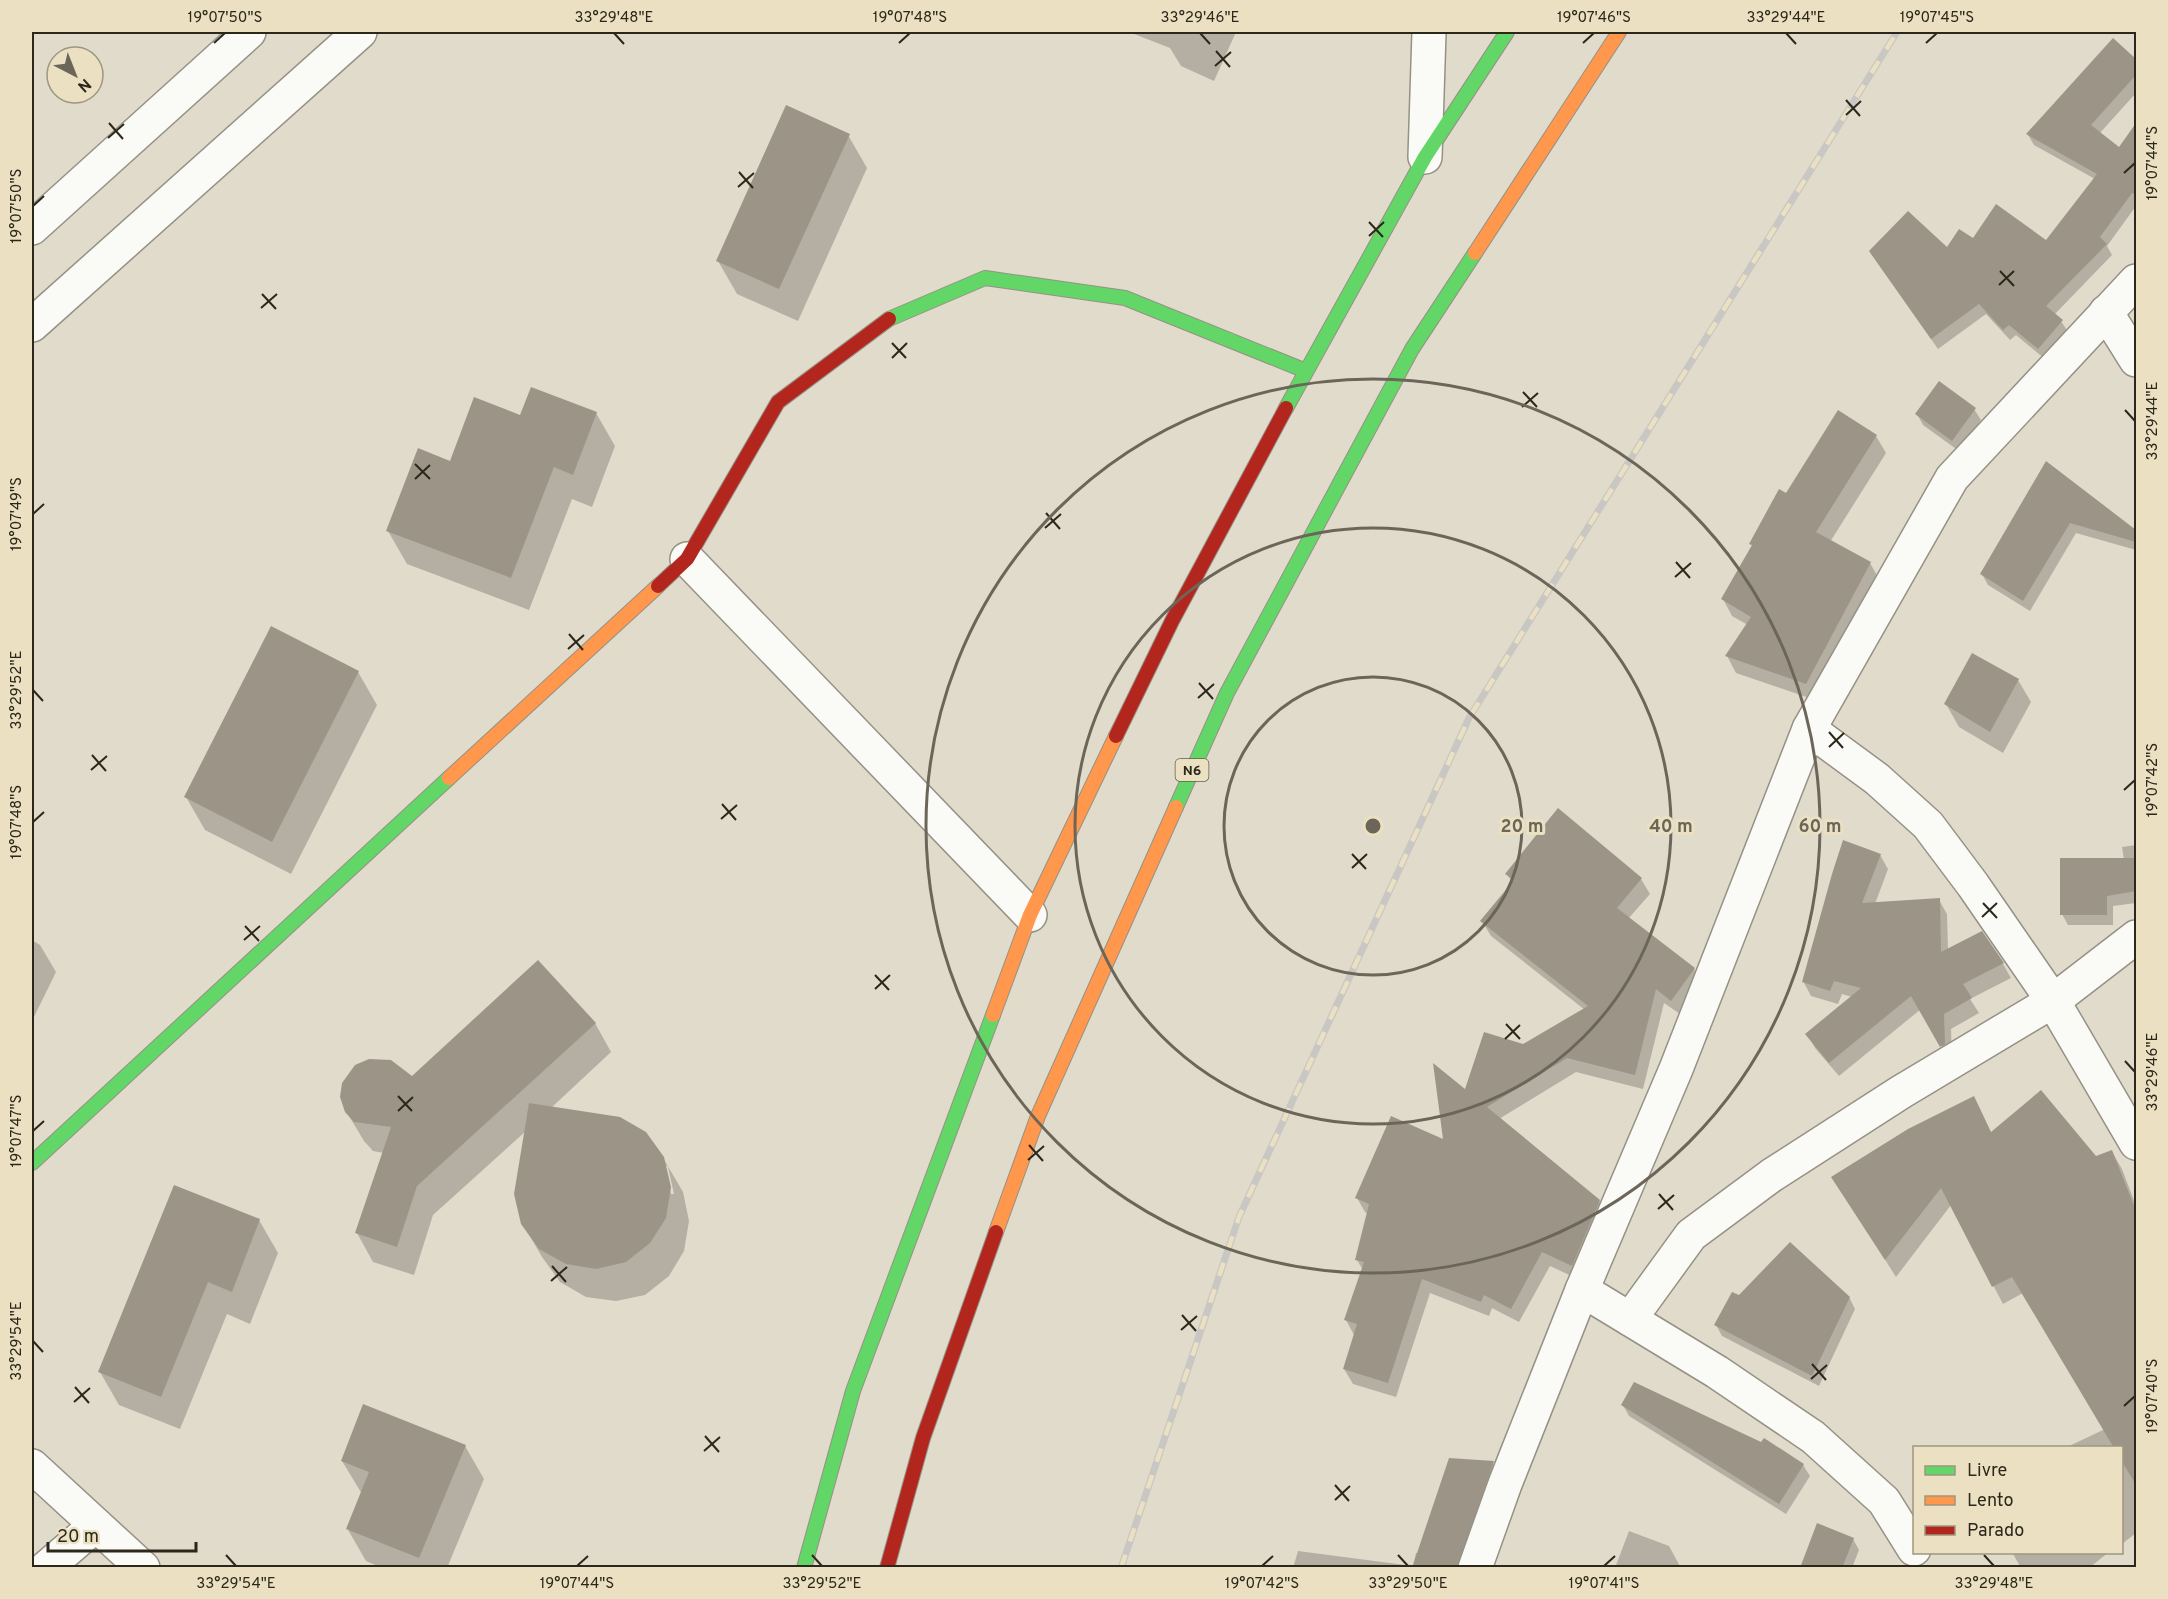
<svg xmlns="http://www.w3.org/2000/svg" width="2168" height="1599" font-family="Overpass,sans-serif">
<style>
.shadow{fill:#0003;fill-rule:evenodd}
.building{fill:#9d9488}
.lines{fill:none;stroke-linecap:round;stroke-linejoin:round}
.street-casing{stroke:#969185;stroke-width:36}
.fast-casing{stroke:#969185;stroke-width:16}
.slow-casing{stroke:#969185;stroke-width:16}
.jam-casing{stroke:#969185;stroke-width:16}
.street{stroke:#fafaf7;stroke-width:33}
.fast{stroke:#63d668;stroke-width:14}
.slow{stroke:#ff974d;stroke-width:14}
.jam{stroke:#b3261e;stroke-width:14}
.rail-casing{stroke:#c9c7c3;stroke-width:7}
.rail{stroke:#ebe0c1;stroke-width:4.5;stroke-dasharray:14;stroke-linecap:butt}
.ticks{fill:none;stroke:#2b271b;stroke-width:2}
.ring{fill:none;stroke:#6b6659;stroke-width:3}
.labels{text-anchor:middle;stroke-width:6;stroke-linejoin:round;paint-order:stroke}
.shield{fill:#ebe0c1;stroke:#655e4d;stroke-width:1.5}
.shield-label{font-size:14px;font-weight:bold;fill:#2b271b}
.centre{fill:#6b6659;stroke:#ebe0c1;stroke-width:3}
.ring-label{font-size:18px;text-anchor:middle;font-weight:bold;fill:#6b6659;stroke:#ebe0c1;stroke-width:6;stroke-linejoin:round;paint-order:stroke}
.neatline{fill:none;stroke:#2b271b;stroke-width:2}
.ticks-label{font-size:15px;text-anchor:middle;fill:#2b271b}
</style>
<rect width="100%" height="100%" fill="#e1dbcb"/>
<g class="shadow">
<path d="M1129,32h107l-22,49 -33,-15 -11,-18z"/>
<path d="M2114,40l22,21v32l-37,41 37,28v44l-29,40 5,9 -58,60 7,6 7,11 -23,27 -29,-24 -6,5 -24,-26 -48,35 -68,-97 77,-3 27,-9 73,2 48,-63 -61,-34 -6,-10z"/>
<path d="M848,135l19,33 -69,153 -61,-27 -19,-33z"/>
<path d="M1974,409l7,11 -22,31 -36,-26 -6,-11z"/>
<path d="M596,413l19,33 -23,61 -20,-8 -43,111 -122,-46 -19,-33 63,-68 70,-46z"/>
<path d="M1876,436l10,17 -56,89 40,21 9,16 -64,121 -79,-27 -9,-17 21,-31 -16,-9 -9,-17 30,-52 -2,-3 36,-49z"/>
<path d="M2046,463l90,69v18l-60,-17 -46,78 -42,-26 -6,-11z"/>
<path d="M358,672l19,33 -86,169 -86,-44 -19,-33z"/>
<path d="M2018,680l13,22 -28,51 -44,-26 -13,-23z"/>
<path d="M1558,810l83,69 9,15 -22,25 66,50 9,15 -23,30 -16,-11 -21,86 -67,-17 -77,47 100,82 9,14 -28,65 -30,-14 -31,56 -27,-14 -3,8 -59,-23 -34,104 -43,-13 -9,-15 10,-34 -8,-15 17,-50 -6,-10 11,-46 -3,-2 -8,-14 88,-57 21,-50 57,-45 62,-36 -94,-74 -9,-15 31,-37 -6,-10z"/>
<path d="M2136,845v58l-23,3v19h-45l-6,-11 62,-54 -2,-13z"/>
<path d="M1880,855l8,14 -13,35 64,-4 8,14 1,36 55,14 8,14 -41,21 9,14 -28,16 1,30 -2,1 -29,-51 -82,67 -24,-28 -8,-14 45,-37 -10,-3 -4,10 -27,-8 -8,-15z"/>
<path d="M32,940l8,5 16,27 -24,49z"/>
<path d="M595,1023l16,29 -60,56 112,50 20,34 6,29 -5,30 -15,25 -24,19 -29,6 -30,-4 -26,-15 -18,-25 -19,-33 3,-93 -93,84 -19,60 -41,-13 -16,-29 27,-80 -11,-2 -9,-10 -18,-30 66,-34zM664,1163l4,4 6,27h-3z"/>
<path d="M1991,1133l105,25 16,-6 10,17 14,37v153l-3,3 3,5v166l-14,11v-96h-57l40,-19 -82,-136 -20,11 -52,-99 -55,72 -52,-82z"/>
<path d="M259,1220l19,33 -28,71 -23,-10 -47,115 -61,-24 -19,-33z"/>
<path d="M1739,1297h110l6,12 -36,77 -97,-50 -6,-11z"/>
<path d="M1623,1405l180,60 7,11 -24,38 -157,-98z"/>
<path d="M465,1446l19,33 -37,89h-65l-16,-7 -19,-33 15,-34 -20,-33z"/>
<path d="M1493,1463l9,15 -33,90h-176l5,-17 115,15 3,-13h3z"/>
<path d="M1629,1531l40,15 12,22h-66z"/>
<path d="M1853,1539l6,11 -7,18h-45z"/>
<path d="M2012,1552h97l-20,16h-68z"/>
</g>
<g class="building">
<path d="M2113,38l23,21v16l-45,50 28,22 17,-24v72l-4,-2 -32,44 7,7 -61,62 17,14 -25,29 -29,-24 -6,5 -24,-26 -48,35 -62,-88 39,-40 39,36 12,-18 14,9 23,-34 50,36 51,-66 -71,-40z"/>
<path d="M786,105l64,29 -71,155 -63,-28z"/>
<path d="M1939,381l37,27 -24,33 -37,-27z"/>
<path d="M531,387l66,25 -24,63 -19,-8 -43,111 -125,-47 32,-83 32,13 24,-64 46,18z"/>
<path d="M1838,410l39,25 -61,97 55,30 -65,122 -81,-28 26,-39 -30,-18 31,-54 -3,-1 30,-55 7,4z"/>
<path d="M2046,461l90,69v12l-66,-19 -47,78 -43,-27z"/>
<path d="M271,626l88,45 -87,171 -88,-45z"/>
<path d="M1972,653l47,26 -29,53 -46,-28z"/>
<path d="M1558,808l84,70 -25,30 78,60 -24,33 -15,-12 -21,86 -68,-17 -80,49 113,93 -28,66 -30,-14 -31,57 -27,-14 -3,7 -59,-23 -34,104 -45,-14 14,-45 -13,-4 20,-58 -9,-2 14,-56 -14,-6 36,-82 52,23 -10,-76 32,26 19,-57 39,12 65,-38 -108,-85 34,-41 -9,-6z"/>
<path d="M1843,840l38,14 -19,49 78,-5 1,54 41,-21 22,32 -41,21 9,14 -28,16 1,30 -5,3 -29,-51 -82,67 -24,-29 56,-46 -27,-7 -4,10 -28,-9 30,-108z"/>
<path d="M2060,858h76v33l-29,5v19h-47z"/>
<path d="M538,960l58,63 -179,163 -20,61 -42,-14 36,-106 -37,-5 -9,-10 -5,-15 2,-14 13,-18 14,-6 22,1 21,16z"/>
<path d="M2041,1090l55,66 16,-6 24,61v274l-15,-25v-12h-7l-102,-171 -20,10 -51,-99 -56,72 -54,-83 77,-48 66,-33 17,36z"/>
<path d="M529,1103l91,14 26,15 18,25 7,30 -5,31 -16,25 -24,19 -30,7 -30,-5 -27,-15 -18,-25 -7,-30z"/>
<path d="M174,1185l86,34 -28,73 -24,-10 -47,115 -63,-25z"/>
<path d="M1790,1242l60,55 -38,79 -98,-51 18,-33 7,3z"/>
<path d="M1634,1382l127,60 3,-4 40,26 -25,40 -158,-99z"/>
<path d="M363,1404l103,41 -47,113 -73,-29 23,-57 -28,-11z"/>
<path d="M1449,1458l45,3 -37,107h-45z"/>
<path d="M1817,1523l37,15 -12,30h-42z"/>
</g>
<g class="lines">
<defs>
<g id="street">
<path d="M1425,157l4,-125"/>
<path d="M32,228l217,-196"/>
<path d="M2106,312l30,48"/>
<path d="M32,325l328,-293"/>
<path d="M687,559l343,356"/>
<path d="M1809,729l68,50 51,46 45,60 80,116 83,142"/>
<path d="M1582,1290l135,82 96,65 71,64 30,48"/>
<path d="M1630,1319l61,-84 81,-60 129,-83 152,-91 83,-64"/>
<path d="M32,1466l111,102"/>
<path d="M46,1568l50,-43"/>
<path d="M1475,1568l30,-84 77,-194 94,-221 133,-340 143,-251 184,-197"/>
</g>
<g id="fast">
<path d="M889,319l96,-41 140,20 181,73"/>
<path d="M1286,408l139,-251 82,-125"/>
<path d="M1176,807l51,-114 185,-344 63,-96"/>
<path d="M32,1163l417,-385"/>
<path d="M804,1568l49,-177 140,-376"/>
</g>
<g id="slow">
<path d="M1475,253l144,-221"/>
<path d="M449,778l209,-192"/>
<path d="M993,1015l37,-100 86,-179"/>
<path d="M996,1232l42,-116 138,-309"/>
</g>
<g id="jam">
<path d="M658,586l29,-27 91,-157 111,-83"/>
<path d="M1116,736l56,-115 114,-213"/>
<path d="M887,1568l36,-130 73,-206"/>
</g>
</defs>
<use href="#street" class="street-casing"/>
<use href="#fast" class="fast-casing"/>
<use href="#slow" class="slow-casing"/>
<use href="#jam" class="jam-casing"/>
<use href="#street" class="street"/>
<use href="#fast" class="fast"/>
<use href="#slow" class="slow"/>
<use href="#jam" class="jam"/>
<defs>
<path id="rail" d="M1121,1568l118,-351 230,-499 428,-686"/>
</defs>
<use href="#rail" class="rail-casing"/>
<use href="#rail" class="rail"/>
</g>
<path class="ticks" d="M614,33l10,11M1200,33l10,11M1786,33l10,11M214,43l11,-10M899,43l11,-10M1583,43l11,-10M1926,43l11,-10M1216,51l14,16M1215,66l16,-14M1846,100l14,16M1846,115l15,-14M109,123l14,16M108,138l16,-14M739,172l14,16M2124,173l11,-10M738,187l16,-14M33,206l11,-10M1369,222l14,15M1369,236l15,-14M2000,271l14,15M1999,285l15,-14M262,294l14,15M261,308l16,-14M892,343l14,15M892,358l15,-15M1523,392l14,15M1522,407l16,-14M2125,410l10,11M415,464l15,15M415,479l15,-14M1046,513l14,16M33,514l11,-10M1045,528l16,-14M1676,562l14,16M1675,577l16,-14M569,634l14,16M568,649l16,-14M1199,683l14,16M33,690l10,11M1198,698l16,-14M1829,732l14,16M1829,747l15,-14M92,755l14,16M91,770l16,-14M2124,790l11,-10M722,804l14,16M721,819l16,-14M33,822l11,-10M1352,854l14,15M1352,868l15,-14M1983,903l14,15M1982,917l15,-14M245,926l14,15M244,940l16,-14M875,975l14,15M875,989l15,-14M1506,1024l14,15M1505,1039l15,-14M2125,1061l10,11M398,1096l14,15M398,1111l15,-14M33,1131l11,-10M1029,1145l14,16M1028,1160l16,-14M1659,1194l14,16M1658,1209l16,-14M552,1266l14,16M551,1281l16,-14M1182,1315l14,16M1181,1330l16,-14M33,1341l10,11M1812,1364l14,16M1811,1379l16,-14M75,1387l14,16M74,1402l16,-14M2124,1406l11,-10M705,1436l14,16M704,1451l16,-14M1335,1485l14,16M1335,1500l15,-14M226,1555l10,11M812,1555l10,11M1398,1555l10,11M1984,1555l10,11M577,1566l11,-10M1262,1566l11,-10M1604,1566l11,-10"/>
<g class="ring">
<circle cx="1373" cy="826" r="149"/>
<circle cx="1373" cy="826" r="298"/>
<circle cx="1373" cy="826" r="447"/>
</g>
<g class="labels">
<rect class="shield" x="1175.5" y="759" width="33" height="22" rx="4.5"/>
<g class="shield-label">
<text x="1192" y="775">N6</text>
</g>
</g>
<circle cx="1373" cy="826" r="9" class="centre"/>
<g class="ring-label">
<text x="1522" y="832">20 m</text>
<text x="1671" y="832">40 m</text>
<text x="1820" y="832">60 m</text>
</g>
<rect width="2168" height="1599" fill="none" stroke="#ebe0c1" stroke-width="66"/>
<rect x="1913" y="1446" width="210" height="108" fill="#ebe0c1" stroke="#9e967f" stroke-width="1.5"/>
<rect x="1925" y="1466" width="30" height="9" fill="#63d668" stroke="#9e967f" stroke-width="1.5"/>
<text x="1967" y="1476" font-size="18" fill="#2b271b">Livre</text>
<rect x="1925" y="1496" width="30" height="9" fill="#ff974d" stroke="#9e967f" stroke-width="1.5"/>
<text x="1967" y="1506" font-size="18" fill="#2b271b">Lento</text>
<rect x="1925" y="1526" width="30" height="9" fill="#b3261e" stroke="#9e967f" stroke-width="1.5"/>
<text x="1967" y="1536" font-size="18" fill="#2b271b">Parado</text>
<g transform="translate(75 75) rotate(138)"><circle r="28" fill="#ebe0c1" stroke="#9e967f" stroke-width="1.5"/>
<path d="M0-4.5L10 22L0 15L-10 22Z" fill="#6b6659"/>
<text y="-9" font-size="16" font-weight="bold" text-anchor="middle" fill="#2b271b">N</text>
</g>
<path d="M48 1542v9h148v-9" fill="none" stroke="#2b271b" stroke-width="3"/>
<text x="57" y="1542" font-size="18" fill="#2b271b" stroke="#ebe0c1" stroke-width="4.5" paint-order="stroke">20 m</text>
<rect x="33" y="33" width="2102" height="1533" class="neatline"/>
<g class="ticks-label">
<text x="225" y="22">19°07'50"S</text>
<text x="614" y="22">33°29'48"E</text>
<text x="910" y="22">19°07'48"S</text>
<text x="1200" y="22">33°29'46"E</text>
<text x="1594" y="22">19°07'46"S</text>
<text x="1786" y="22">33°29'44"E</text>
<text x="1937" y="22">19°07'45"S</text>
<text transform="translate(2152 163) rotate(-90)" y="5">19°07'44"S</text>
<text transform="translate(16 206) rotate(-90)" y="5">19°07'50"S</text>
<text transform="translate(2152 421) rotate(-90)" y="5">33°29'44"E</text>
<text transform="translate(16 514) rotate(-90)" y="5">19°07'49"S</text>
<text transform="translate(16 690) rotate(-90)" y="5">33°29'52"E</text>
<text transform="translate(2152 780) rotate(-90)" y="5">19°07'42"S</text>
<text transform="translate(16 822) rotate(-90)" y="5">19°07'48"S</text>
<text transform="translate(2152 1072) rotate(-90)" y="5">33°29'46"E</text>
<text transform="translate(16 1131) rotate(-90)" y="5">19°07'47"S</text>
<text transform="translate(16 1341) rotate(-90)" y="5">33°29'54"E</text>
<text transform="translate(2152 1396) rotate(-90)" y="5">19°07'40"S</text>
<text x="236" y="1588">33°29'54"E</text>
<text x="577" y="1588">19°07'44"S</text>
<text x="822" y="1588">33°29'52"E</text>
<text x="1262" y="1588">19°07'42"S</text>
<text x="1408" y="1588">33°29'50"E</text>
<text x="1604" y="1588">19°07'41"S</text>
<text x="1994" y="1588">33°29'48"E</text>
</g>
</svg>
